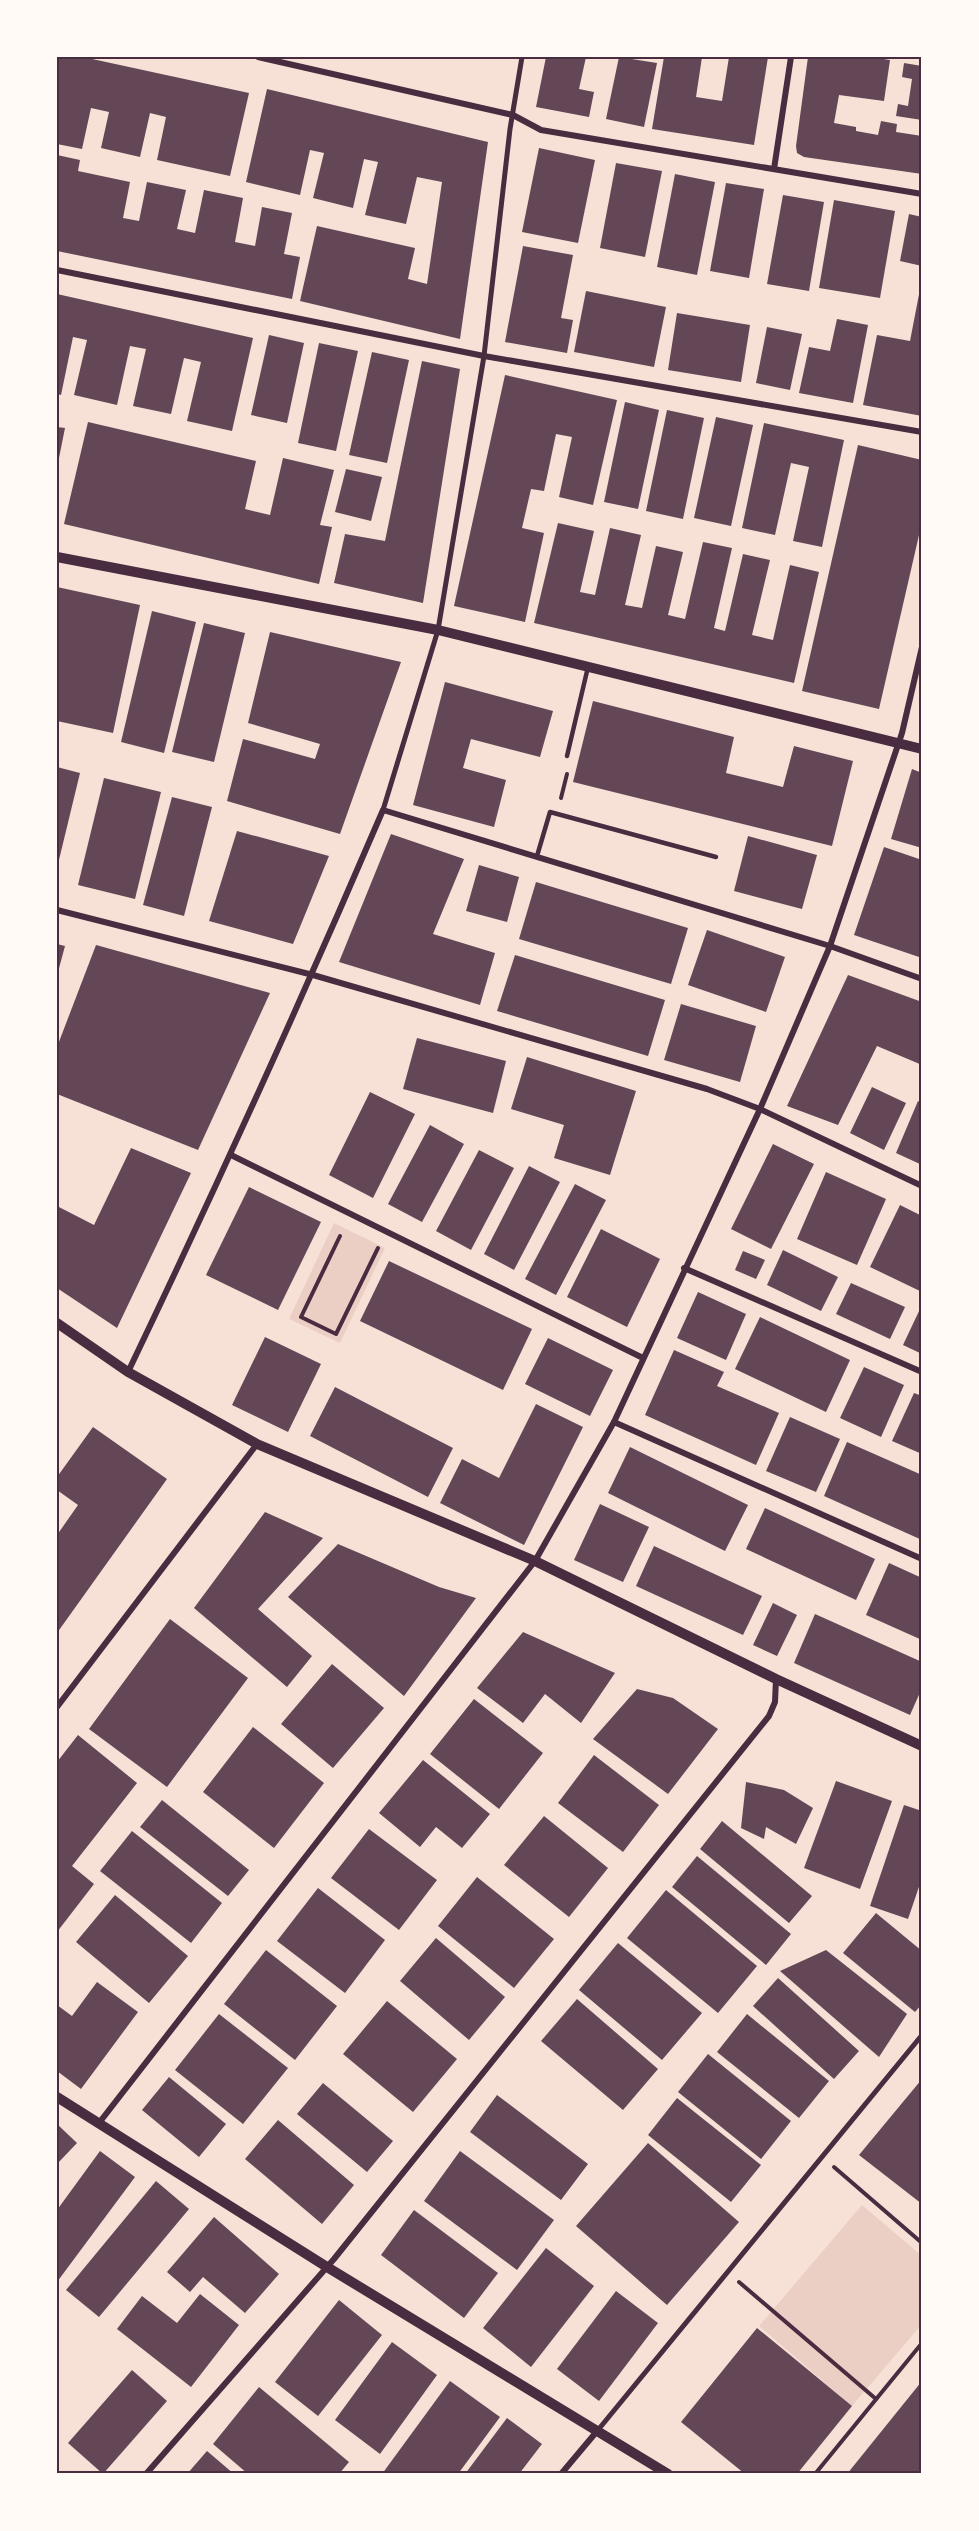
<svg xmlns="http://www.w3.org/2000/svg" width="979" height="2531" font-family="Bitter,serif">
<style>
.green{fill:#ebcfc5}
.building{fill:#644757}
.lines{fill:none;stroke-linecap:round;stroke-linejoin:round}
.path{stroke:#4a2c40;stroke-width:4}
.service{stroke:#4a2c40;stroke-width:4.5}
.pedestrian{stroke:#4a2c40;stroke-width:5}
.minor{stroke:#4a2c40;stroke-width:6}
.tertiary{stroke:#4a2c40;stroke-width:10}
.neatline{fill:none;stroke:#4a2c40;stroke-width:2}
</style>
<rect width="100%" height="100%" fill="#f7e1d7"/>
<g class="green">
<path d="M334,1223l51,25 -45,95 -51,-24z"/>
<path d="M862,2205l60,51v68l-70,82 -93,-80z"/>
</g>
<g class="building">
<path d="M57,57h26l166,36 -19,83 -73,-16 9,-43 -16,-4 -10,44 -39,-9 8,-36 -18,-4 -9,41 -25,-5z"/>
<path d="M546,57h40l-7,32 15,3 -5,25 -53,-10z"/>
<path d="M619,57l38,6 -13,64 -38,-8z"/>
<path d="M664,57h38l-6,40 26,4 7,-44h39l-14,88 -102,-16z"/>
<path d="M808,57h63l19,3 -6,41 -45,-6 -5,28 22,4v4l22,4 3,-14 16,3 -1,8 26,4v38l-118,-17 -7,-4 -1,-7z"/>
<path d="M904,63l18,3v54l-26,-4 2,-12 10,2 4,-27 -10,-2z"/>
<path d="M267,89l221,53 -28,197 -160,-38 17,-75 98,22 -7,31 19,5 15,-102 -25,-5 -11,47 -41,-9 13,-53 -14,-3 -11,49 -40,-10 11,-45 -14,-3 -10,45 -54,-13z"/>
<path d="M539,148l56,12 -17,83 -56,-11z"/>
<path d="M57,155l23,5 -2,11 52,11 -7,36 16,3 8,-39 39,8 -9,39 18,4 9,-43 39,8 -8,44 20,4 7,-39 30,6 -8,41 16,3 -8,42 -235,-48z"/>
<path d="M616,163l46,8 -17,86 -45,-9z"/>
<path d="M675,174l40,8 -18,93 -40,-8z"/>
<path d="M726,183l38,6 -15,89 -39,-7z"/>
<path d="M783,195l41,7 -15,89 -42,-7z"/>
<path d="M834,200l61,11 -15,87 -61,-10z"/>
<path d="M909,214l13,3v49l-22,-5z"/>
<path d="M523,246l50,9 -12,63 12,2 -6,33 -62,-11z"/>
<path d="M921,284l1,132 -59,-11 14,-70 33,6z"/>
<path d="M586,291l80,16 -12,60 -80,-15z"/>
<path d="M57,294l196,44 -21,93 -45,-10 14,-59 -17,-4 -13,56 -38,-8 13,-57 -16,-3 -13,59 -43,-10 13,-55 -14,-3 -12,58 -4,-1z"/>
<path d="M677,313l73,12 -9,57 -73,-12z"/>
<path d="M837,319l31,6 -15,78 -54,-10 10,-46 21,4z"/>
<path d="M767,327l35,7 -12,56 -34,-7z"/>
<path d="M269,335l35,8 -17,80 -36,-8z"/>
<path d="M319,343l39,8 -22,100 -38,-8z"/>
<path d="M372,352l37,8 -22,103 -38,-8z"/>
<path d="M422,361l38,8 -37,234 -89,-20 11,-49 40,7z"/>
<path d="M505,375l112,25 -24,105 -34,-8 13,-60 -16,-3 -12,57 -13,-2 -9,39 22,5 -19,89 -71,-16z"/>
<path d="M625,402l34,8 -21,99 -34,-7z"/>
<path d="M667,410l37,8 -21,101 -37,-8z"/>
<path d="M716,417l37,8 -22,101 -37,-8z"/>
<path d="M88,422l168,39 -11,48 25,6 13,-57 51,12 -14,55 12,2 -13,57 -255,-60z"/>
<path d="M764,423l80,17 -22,107 -29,-6 16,-74 -18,-4 -16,72 -33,-7z"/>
<path d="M57,427l8,1 -7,35h-1z"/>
<path d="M858,445l64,15v62l-43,187 -77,-18z"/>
<path d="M346,469l36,8 -11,44 -36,-9z"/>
<path d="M558,523l36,8 -14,61 15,3 15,-67 31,7 -16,70 17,3 14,-62 27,6 -15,63 17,4 18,-77 29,6 -18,80 11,3 18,-77 27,6 -18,75 21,5 17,-75 29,7 -25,111 -260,-60z"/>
<path d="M57,587l83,18 -27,128 -56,-12z"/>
<path d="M152,611l44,11 -32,131 -43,-11z"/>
<path d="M204,623l41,10 -31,129 -42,-10z"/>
<path d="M270,632l131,30 -61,172 -113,-33 16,-62 72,20 5,-15 -72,-21z"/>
<path d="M445,682l108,29 -13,46 -69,-18 -8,29 43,12 -12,47 -81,-22z"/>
<path d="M593,701l141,36 -8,36 57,14 11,-41 59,15 -21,85 -259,-64z"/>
<path d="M57,767l23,6 -22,91h-1z"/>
<path d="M912,769l10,4v75l-31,-9z"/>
<path d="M104,778l57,14 -26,107 -57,-14z"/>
<path d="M172,797l40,10 -28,109 -41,-11z"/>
<path d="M237,831l92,25 -36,88 -84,-23z"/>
<path d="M391,834l73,25 -31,75 62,19 -15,52 -141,-43z"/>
<path d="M748,836l69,19 -15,54 -68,-18z"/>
<path d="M884,847l38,13v98l-68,-23z"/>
<path d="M479,865l40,12 -12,45 -41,-11z"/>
<path d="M536,882l152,46 -17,56 -152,-45z"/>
<path d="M707,930l78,27 -19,55 -78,-27z"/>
<path d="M57,944l8,2 -7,26 -1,-1z"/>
<path d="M96,945l174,48 -72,157 -141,-56v-47z"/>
<path d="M515,955l150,45 -17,56 -151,-45z"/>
<path d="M848,975l74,27v63l-45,-19 -39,79 -51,-19z"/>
<path d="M681,1004l75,22 -16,56 -76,-22z"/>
<path d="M417,1038l89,23 -13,52 -90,-24z"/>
<path d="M527,1057l109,34 -26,84 -56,-17 10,-33 -53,-16z"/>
<path d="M872,1087l34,16 -22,47 -34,-17z"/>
<path d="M370,1092l45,22 -42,84 -44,-23z"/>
<path d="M918,1101l4,2v62l-26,-12z"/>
<path d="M430,1125l34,19 -42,78 -34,-18z"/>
<path d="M773,1144l41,20 -43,85 -40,-20z"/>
<path d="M131,1148l60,25 -74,155 -60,-40v-82l37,19z"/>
<path d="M479,1150l35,18 -43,82 -35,-19z"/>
<path d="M529,1166l31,16 -46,88 -30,-16z"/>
<path d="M826,1172l60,27 -29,66 -60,-26z"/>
<path d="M575,1184l31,16 -50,95 -31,-16z"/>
<path d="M249,1187l72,35 -43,88 -72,-35z"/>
<path d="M900,1205l22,11v76l-52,-25z"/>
<path d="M601,1229l59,30 -33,68 -60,-30z"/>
<path d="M783,1250l55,27 -17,34 -54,-26z"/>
<path d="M743,1251l22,9 -9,19 -21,-9z"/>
<path d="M389,1261l143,68 -29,61 -143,-69z"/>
<path d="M851,1283l54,24 -15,32 -54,-25z"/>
<path d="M698,1292l48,22 -20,46 -49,-22z"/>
<path d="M920,1309l2,1v44l-19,-9z"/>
<path d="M760,1317l90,43 -24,52 -91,-43z"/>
<path d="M265,1337l56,27 -33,68 -56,-27z"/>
<path d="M548,1338l65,32 -23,46 -65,-32z"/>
<path d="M674,1350l50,22 -7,14 62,27 -23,52 -111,-50z"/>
<path d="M864,1367l40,18 -23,52 -41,-19z"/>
<path d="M335,1387l118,61 -25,49 -118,-61z"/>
<path d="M914,1393l8,3v58l-30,-13z"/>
<path d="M536,1404l47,23 -59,118 -84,-42 22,-44 37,19z"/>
<path d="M790,1417l50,22 -24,53 -50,-21z"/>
<path d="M93,1427l74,52 -110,154v-98l21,-30 -21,-15v-13z"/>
<path d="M847,1442l75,33v65l-98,-44z"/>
<path d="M630,1447l118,58 -23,46 -117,-58z"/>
<path d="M600,1504l49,23 -26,55 -49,-22z"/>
<path d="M765,1508l110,51 -19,41 -110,-51z"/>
<path d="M265,1512l58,26 -65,71 54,47 -25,31 -93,-79z"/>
<path d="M338,1544l101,43 37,11 -72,98 -116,-99z"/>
<path d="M654,1546l108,50 -19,39 -107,-49z"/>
<path d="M889,1563l33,15v62l-56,-25z"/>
<path d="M773,1603l24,12 -20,41 -24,-11z"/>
<path d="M815,1614l107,48v26l-12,27 -116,-52z"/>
<path d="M170,1619l78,59 -81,109 -78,-58z"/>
<path d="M523,1632l92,41 -34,50 -36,-29 -22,29 -46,-35z"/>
<path d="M332,1664l52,44 -51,60 -52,-44z"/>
<path d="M637,1689l36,9 45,31 -50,65 -75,-55z"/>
<path d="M474,1699l69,54 -44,56 -69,-55z"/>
<path d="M253,1727l71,56 -50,65 -71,-56z"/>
<path d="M78,1735l59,48 -65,83 22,18 -37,48v-170z"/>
<path d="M594,1755l65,50 -36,47 -65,-49z"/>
<path d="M423,1760l67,54 -28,34 -26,-21 -16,20 -41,-34z"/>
<path d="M836,1781l56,20 -32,88 -56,-21z"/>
<path d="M746,1782l38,8 29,18 -17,36 -30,-17 -2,12 -23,-11z"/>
<path d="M162,1800l87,70 -21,26 -88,-69z"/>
<path d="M904,1805l18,6v67l-14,41 -38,-13z"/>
<path d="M544,1816l64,52 -39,49 -65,-52z"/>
<path d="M722,1821l90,75 -23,27 -89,-74z"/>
<path d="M369,1829l68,51 -38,50 -68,-52z"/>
<path d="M132,1831l90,72 -31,40 -91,-72z"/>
<path d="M697,1856l94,78 -25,31 -94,-78z"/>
<path d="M477,1877l77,62 -40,49 -76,-62z"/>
<path d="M318,1888l67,52 -40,53 -68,-52z"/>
<path d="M666,1890l91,76 -39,47 -91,-75z"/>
<path d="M115,1895l73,61 -39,47 -73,-61z"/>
<path d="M876,1913l46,38v53l-7,8 -72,-59z"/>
<path d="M436,1938l69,59 -36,43 -69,-59z"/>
<path d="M618,1943l84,70 -40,47 -83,-70z"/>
<path d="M266,1950l71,56 -42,54 -71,-56z"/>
<path d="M826,1950l81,64 -28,43 -99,-86z"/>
<path d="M778,1978l81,73 -25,28 -81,-73z"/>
<path d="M97,1982l41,30 -57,77 -24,-18v-66l15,11z"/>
<path d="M577,1999l81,70 -35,41 -82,-69z"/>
<path d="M387,2001l70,58 -44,53 -70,-58z"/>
<path d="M219,2014l69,54 -45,56 -68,-54z"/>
<path d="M747,2014l82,67 -30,37 -82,-66z"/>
<path d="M708,2054l83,67 -30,38 -83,-67z"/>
<path d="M169,2077l57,47 -27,33 -57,-47z"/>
<path d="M922,2079v125l-63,-49z"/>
<path d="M323,2083l70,58 -26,31 -70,-58z"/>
<path d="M497,2095l91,69 -27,36 -91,-68z"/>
<path d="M677,2098l84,67 -30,37 -83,-67z"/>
<path d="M278,2120l76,65 -32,39 -77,-65z"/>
<path d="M57,2124l20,19 -20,21z"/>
<path d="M648,2143l91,79 -72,83 -91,-79z"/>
<path d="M100,2151l35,26 -78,105v-72z"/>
<path d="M460,2151l94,69 -37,50 -93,-69z"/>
<path d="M156,2181l33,28 -90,108 -33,-27z"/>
<path d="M414,2210l84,63 -34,45 -83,-63z"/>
<path d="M214,2217l65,57 -34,39 -42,-36 -13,15 -23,-20z"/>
<path d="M546,2248l48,38 -63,81 -48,-39z"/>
<path d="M616,2291l42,32 -59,78 -42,-32z"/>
<path d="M200,2294l39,31 -48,62 -74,-58 25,-33 35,27z"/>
<path d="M339,2300l43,35 -64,81 -43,-34z"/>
<path d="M757,2328l95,78 -55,68h-52l-64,-52z"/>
<path d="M392,2342l45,33 -57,79 -45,-34z"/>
<path d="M132,2370l35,31 -64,73 -35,-31z"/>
<path d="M450,2381l50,36 -42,57h-76z"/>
<path d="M922,2381v93h-75z"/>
<path d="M259,2387l90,75 -10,12h-91l-35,-30z"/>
<path d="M507,2418l35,26 -23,30h-54z"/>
<path d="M207,2451l27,23h-47z"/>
</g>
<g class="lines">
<g class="path">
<path d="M561,798l6,-24"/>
<path d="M340,1236l-39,81 35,17 42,-86"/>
<path d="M834,2167l88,76"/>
<path d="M739,2282l137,117"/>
<path d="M815,2474l107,-131"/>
</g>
<g class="service">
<path d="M567,756l21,-89"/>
<path d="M537,856l13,-44 166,45"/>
</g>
<g class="pedestrian">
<path d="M383,810l55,-180 46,-274 26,-227 12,-72"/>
<path d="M598,2430l324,-395"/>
</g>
<g class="minor">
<path d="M258,57l255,58 28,15 381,64"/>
<path d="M774,169l17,-112"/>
<path d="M57,270l427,86 438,76"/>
<path d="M57,910l256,65 394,114 53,20 162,77"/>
<path d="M231,1155l412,203"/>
<path d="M684,1268l238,104"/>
<path d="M128,1372c89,-186 174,-373 255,-562l447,136 92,33"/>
<path d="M614,1422l308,137"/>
<path d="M57,1707l200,-263"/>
<path d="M99,2123l436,-562 79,-139 146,-313 70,-163 72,-213 20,-86"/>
<path d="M146,2474l188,-215 435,-543 6,-14 1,-23"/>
<path d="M561,2474l37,-44"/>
</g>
<g class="tertiary">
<path d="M57,557l381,73 484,119"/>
<path d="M57,1323l71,49 129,72 278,117 241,118 146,67"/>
<path d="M57,2097l270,170 341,207"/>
</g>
</g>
<rect width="979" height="2531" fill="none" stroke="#fffaf5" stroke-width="117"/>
<rect x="58" y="58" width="862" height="2414" class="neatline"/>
</svg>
